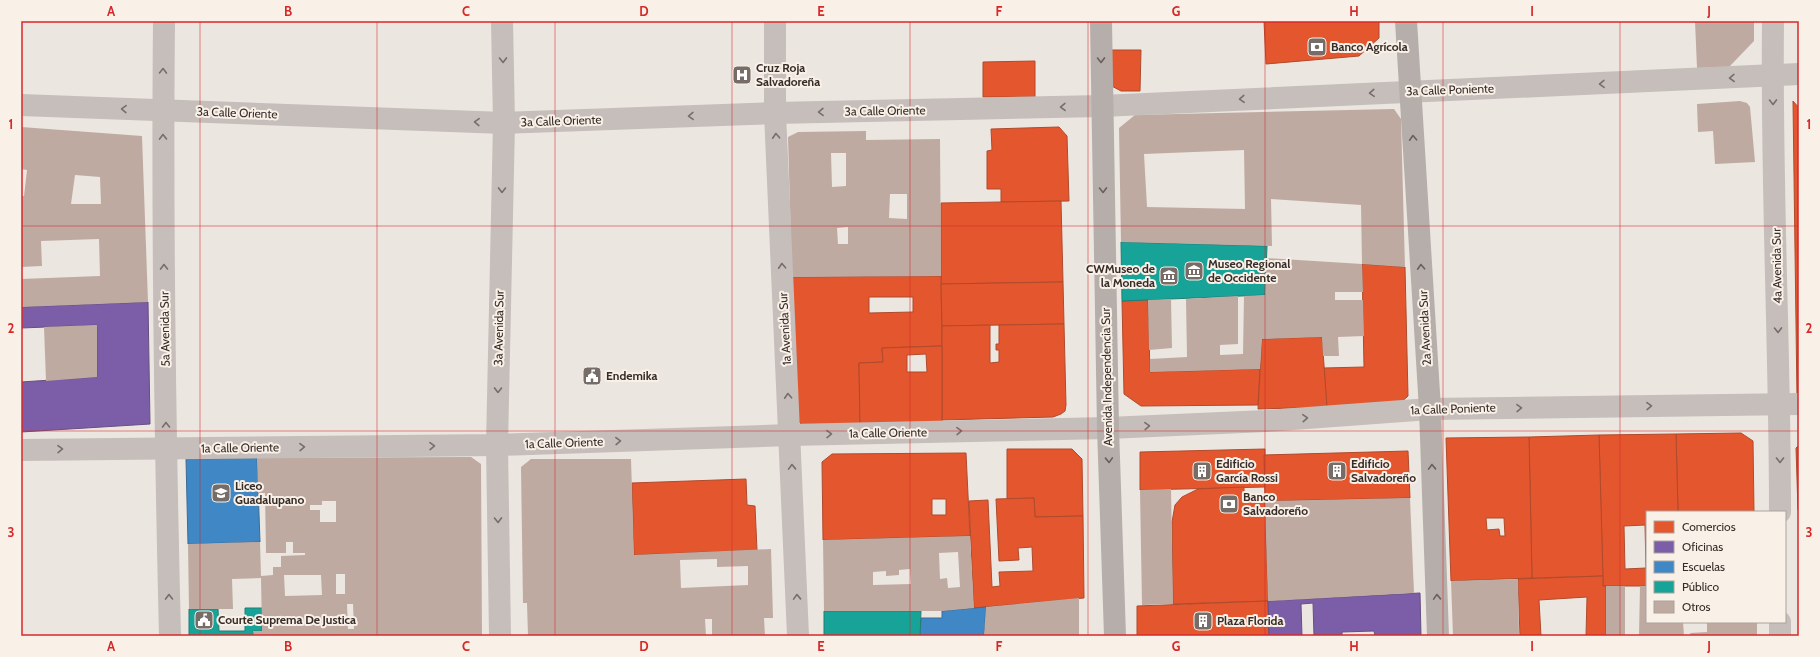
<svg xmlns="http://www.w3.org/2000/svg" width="1820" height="657" font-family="Cabin,sans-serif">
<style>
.shops{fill:#e4572e;stroke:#b04a2c;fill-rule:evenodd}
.offices{fill:#7b5ea7;stroke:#664f81}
.schools{fill:#3f88c5;stroke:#3c6c96}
.public{fill:#17a398;stroke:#207f76}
.building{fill:#bfaaa2;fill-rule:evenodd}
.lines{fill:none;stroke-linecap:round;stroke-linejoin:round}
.street{stroke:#c5beba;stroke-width:22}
.secondary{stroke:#b6aeaa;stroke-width:22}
.oneway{stroke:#766e6a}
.oneway2{stroke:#69605c}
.grid{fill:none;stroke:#d62828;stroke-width:1;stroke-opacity:0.55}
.labels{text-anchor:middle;stroke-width:4;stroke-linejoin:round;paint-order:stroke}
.poi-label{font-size:12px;font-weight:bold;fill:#362c28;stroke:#f9f0e8;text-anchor:start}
.street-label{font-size:12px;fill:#362c28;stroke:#f9f0e8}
.neatline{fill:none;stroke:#d62828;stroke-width:1.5}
.grid-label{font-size:13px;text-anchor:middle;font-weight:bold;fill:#d62828}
</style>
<rect width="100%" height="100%" fill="#ece6e0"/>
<g class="shops">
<path d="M1264,21h115v17l-20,18 -93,8z"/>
<path d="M1109,50h32l-1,41h-19l-13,-7z"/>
<path d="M1035,61v36h-52v-35z"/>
<path d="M1793,101l6,7v288l-2,2z"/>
<path d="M1059,127l8,9 2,65 -68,1v-13h-14v-38l5,-1 -1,-21z"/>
<path d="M1061,201l2,81 -122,2v-81z"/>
<path d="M1362,264l43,3 3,129 -12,11 -69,3 -3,-42 40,-1z"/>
<path d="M941,276l1,70 -60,2 1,14 -24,1 1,63h-56l-4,-3 -2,-4 -6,-142zM869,297h44v15l-44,1z"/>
<path d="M1063,282l1,42 -122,2 -1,-42z"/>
<path d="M1148,300l2,72 110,-3 -2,36 -117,1 -17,-12 -2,-93z"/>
<path d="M1064,324l2,81 -1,6 -4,3 -8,3 -111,3v-94l48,-1v38l9,-1v-12h-3v-6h3v-19z"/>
<path d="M1322,337l5,70 -69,2 4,-70z"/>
<path d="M942,346v78l-82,2 -1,-63 24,-1 -1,-14zM926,354l1,18h-20v-17z"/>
<path d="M1741,433l12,8 1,71h-76l-2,-78z"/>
<path d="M1676,434l2,78h-31v74h-44l-4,-151zM1645,525l1,43 -21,1 -1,-43z"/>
<path d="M1599,435l4,141 -71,2 -3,-141z"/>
<path d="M1529,437l3,141 -81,3 -5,-143zM1486,518h18l1,18h-5l-1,-7 -12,1z"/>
<path d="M1799,445v65h-1l-2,-62z"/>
<path d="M1007,449h65l10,10 1,57 -48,1 -1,-19 -27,1z"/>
<path d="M1265,449v38l-125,3v-38z"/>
<path d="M1408,451l2,47 -145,3 -1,-46z"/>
<path d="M966,453l4,83 -147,4 -1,-78 10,-8zM932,499h14v16h-14z"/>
<path d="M746,479l1,26 8,1 2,44 -123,5 -2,-72z"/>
<path d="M1244,487v15l21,-1 3,100 -95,3 -1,-82 3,-17 7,-8 16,-8z"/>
<path d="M1034,498l1,19 48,-1 1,82 -110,10 -5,-107 19,-1 4,87 8,-1 -1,-14 34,-1 -1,-24 -14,1 1,12 -20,1 -3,-62z"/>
<path d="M1603,576v10h3v50h-20l1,-39 -48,3 2,36h-21l-2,-57z"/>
<path d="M1268,601l1,35h-132v-30z"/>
</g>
<g class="offices">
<path d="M148,302l2,122 -129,8v-50l76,-5v-52l-76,3v-21z"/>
<path d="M1420,593l1,43h-46l-1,-5 -32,1v4h-28l-1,-33 -12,1 1,32h-33l-1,-35z"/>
</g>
<g class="schools">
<path d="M257,458l3,84 -72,2 -2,-85z"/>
<path d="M986,607l-2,29h-64l1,-18h21v-7z"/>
</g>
<g class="public">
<path d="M1121,242l146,4 -2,49 -143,6z"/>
<path d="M245,608h17v23h-9l1,5h-65v-27h29l1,22h26z"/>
<path d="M824,611h97l-1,25h-96z"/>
</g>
<g class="building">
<path d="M1695,21h59v20l-25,26 -32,1z"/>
<path d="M1740,101l7,2 3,4 5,55 -40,2 -2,-33 -15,1 -1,-28z"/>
<path d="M1394,109l7,10 4,148 -43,-3 -1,-59 -90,-6 1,47 -151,-4 -2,-114 16,-13zM1244,150l1,59 -98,-2 -3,-53z"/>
<path d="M21,127l121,9 6,166 -127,5v-28l79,-3 -1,-37 -58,2 1,25 -21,1v-71h3l3,-26 -6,-1zM75,175l25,2 1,27h-30z"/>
<path d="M866,131v9l74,-1 1,137 -149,1 -4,-140 10,-5zM831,153h15v33l-14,1zM890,194h17v25l-18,-1zM848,227v17h-10l-1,-16z"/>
<path d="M1266,258l96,6 1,28h-28v8h28l1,36 -26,1 1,19h-16l-1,-19 -60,2 -2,30 -110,3v-13l37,-2 -1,-58 52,-3v48l-18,1v10l23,-1 1,-58 21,-1z"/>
<path d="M1171,299l1,49 -23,2 -1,-50z"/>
<path d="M97,325v52l-51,4 -2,-54z"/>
<path d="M471,457l10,7 1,172h-228l-1,-5h9l-1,-53 -29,1 1,30h-44l-1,-65 72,-2 1,34 12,-1v-8h8v-11l24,-1v-2h-12v-11h-7v11h-20l-1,-60h-7l-1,-35zM322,501h14v21h-16v-12h-10v-5h12zM336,574h9v20h-9zM284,575h37l1,20 -37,1zM347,604h6l1,25h-6z"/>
<path d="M531,459h100l3,96 137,-6 2,69h-9l1,18h-53v-17h-7l1,17h-178l-1,-33h-4l-2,-136zM717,559v8l31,-1v19l-67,3 -1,-28z"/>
<path d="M1171,489l2,115 -31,1 -2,-115z"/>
<path d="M1410,498l4,95 -146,8 -3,-100z"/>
<path d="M970,536l4,72 -32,3h-118l-1,-71zM958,552l2,35 -12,1 -1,-10 -7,1 -1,-26zM910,569l1,15 -38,1v-13l13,-1v5l13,-1v-5z"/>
<path d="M1518,579l1,57h-66l-2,-55z"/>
<rect x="1606" y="586" width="19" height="50"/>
<path d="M1640,586h7v36h36l1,14h-45z"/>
<path d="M1079,598v38h-95l2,-29z"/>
<path d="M1707,622h50v14h-66l-1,-3 17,-1z"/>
</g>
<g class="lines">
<g class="street">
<path d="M164,21c-2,205 1,410 6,615"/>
<path d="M775,21v92l23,523"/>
<path d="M1773,21c-2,164 7,327 7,491"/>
<path d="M21,105l483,18 271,-10 327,-7 697,-32"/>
<path d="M21,450l476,-5 293,-10 318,-7 158,-7 164,-12 369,-5"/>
<path d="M1780,622v14"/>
<path d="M500,636l-3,-191 7,-322 -2,-102"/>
</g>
<g class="secondary">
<path d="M1101,21l7,407 7,208"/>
<path d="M1406,21l24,388 8,227"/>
</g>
</g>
<defs><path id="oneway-chevron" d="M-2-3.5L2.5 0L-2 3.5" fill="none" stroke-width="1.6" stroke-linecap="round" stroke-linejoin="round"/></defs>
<g class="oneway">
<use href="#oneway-chevron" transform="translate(503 60) rotate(89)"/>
<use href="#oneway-chevron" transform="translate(163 71) rotate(-89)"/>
<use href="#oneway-chevron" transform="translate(1732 78) rotate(178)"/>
<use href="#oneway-chevron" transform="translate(1602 84) rotate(178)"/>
<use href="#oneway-chevron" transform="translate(1372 93) rotate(177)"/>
<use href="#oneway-chevron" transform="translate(1242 99) rotate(177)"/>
<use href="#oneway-chevron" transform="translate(1773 102) rotate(89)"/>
<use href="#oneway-chevron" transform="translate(1063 107) rotate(179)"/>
<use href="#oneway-chevron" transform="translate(124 109) rotate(-178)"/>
<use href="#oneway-chevron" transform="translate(821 112) rotate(179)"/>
<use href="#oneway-chevron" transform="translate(691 116) rotate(178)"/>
<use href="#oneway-chevron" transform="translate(477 122) rotate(-178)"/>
<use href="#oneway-chevron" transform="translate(776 136) rotate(-93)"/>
<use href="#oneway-chevron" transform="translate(163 137) rotate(-91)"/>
<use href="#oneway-chevron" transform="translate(502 190) rotate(91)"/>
<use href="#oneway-chevron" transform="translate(782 266) rotate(-93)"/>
<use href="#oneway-chevron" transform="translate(164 267) rotate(-91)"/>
<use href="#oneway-chevron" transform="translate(1778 330) rotate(89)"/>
<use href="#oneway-chevron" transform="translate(498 390) rotate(91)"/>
<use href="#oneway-chevron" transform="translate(788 396) rotate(-93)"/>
<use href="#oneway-chevron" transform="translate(1649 406) rotate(-1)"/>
<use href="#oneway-chevron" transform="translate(1519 408) rotate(-1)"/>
<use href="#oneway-chevron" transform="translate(1305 418) rotate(-4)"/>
<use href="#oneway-chevron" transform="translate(166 425) rotate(-91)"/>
<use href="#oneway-chevron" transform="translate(1147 426) rotate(-2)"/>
<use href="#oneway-chevron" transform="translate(959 431) rotate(-1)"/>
<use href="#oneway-chevron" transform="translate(829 434) rotate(-1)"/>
<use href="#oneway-chevron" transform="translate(618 441) rotate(-2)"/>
<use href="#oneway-chevron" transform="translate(432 446) rotate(-1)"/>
<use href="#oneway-chevron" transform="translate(302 447) rotate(-1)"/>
<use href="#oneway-chevron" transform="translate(60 449) rotate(-1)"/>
<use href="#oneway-chevron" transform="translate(1780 460) rotate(90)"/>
<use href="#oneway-chevron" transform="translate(792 467) rotate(-92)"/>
<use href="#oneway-chevron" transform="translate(498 520) rotate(89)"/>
<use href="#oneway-chevron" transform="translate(169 597) rotate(-91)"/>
<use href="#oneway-chevron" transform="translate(797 597) rotate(-92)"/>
</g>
<g class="oneway2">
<use href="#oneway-chevron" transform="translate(1101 60) rotate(89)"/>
<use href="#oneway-chevron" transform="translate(1413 138) rotate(-93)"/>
<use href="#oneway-chevron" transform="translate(1103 190) rotate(89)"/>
<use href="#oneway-chevron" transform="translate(1421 267) rotate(-93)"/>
<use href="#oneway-chevron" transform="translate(1109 460) rotate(88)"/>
<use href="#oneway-chevron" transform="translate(1432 467) rotate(-92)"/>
<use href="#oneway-chevron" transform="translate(1437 597) rotate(-92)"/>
</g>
<path class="grid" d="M200,21v615M377,21v615M555,21v615M732,21v615M910,21v615M1088,21v615M1265,21v615M1443,21v615M1620,21v615M21,226h1778M21,431h1778"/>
<defs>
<symbol id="bank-square" viewBox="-11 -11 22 22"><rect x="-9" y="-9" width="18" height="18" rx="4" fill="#766d68" stroke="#f9f0e8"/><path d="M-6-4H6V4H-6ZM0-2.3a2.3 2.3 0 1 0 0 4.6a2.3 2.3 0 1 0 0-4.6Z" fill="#fff"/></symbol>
<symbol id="hospital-square" viewBox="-11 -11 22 22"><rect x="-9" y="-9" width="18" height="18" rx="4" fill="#766d68" stroke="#f9f0e8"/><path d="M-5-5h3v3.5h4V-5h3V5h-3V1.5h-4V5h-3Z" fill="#fff"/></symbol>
<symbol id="museum-square" viewBox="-11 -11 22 22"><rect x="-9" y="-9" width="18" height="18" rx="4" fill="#766d68" stroke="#f9f0e8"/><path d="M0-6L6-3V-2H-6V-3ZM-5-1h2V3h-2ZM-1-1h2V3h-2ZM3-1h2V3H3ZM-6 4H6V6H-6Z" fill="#fff"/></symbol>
<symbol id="civic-square" viewBox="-11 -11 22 22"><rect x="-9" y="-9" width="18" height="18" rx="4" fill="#766d68" stroke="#f9f0e8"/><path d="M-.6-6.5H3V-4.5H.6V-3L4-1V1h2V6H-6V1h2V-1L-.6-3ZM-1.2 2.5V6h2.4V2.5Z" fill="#fff"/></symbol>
<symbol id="building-square" viewBox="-11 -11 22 22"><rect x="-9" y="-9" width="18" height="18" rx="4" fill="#766d68" stroke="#f9f0e8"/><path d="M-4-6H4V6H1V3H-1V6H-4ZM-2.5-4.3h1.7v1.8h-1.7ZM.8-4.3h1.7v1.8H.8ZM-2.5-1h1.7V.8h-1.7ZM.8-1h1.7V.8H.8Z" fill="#fff"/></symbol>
<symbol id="school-square" viewBox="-11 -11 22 22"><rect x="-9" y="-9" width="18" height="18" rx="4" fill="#766d68" stroke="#f9f0e8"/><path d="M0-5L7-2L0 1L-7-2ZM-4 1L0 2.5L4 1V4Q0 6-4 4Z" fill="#fff"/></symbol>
</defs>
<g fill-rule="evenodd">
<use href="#bank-square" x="1306" y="36" width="22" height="22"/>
<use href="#hospital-square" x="731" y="64" width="22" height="22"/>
<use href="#museum-square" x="1183" y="260" width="22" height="22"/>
<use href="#museum-square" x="1158" y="265" width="22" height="22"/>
<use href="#civic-square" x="581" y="365" width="22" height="22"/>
<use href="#building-square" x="1191" y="460" width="22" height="22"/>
<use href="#building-square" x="1326" y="460" width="22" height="22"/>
<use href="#school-square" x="210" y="482" width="22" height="22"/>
<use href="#bank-square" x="1218" y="493" width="22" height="22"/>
<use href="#civic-square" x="193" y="609" width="22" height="22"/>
<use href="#building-square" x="1192" y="610" width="22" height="22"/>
</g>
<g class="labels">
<g class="poi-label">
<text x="1331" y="51">Banco Agrícola</text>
<text x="756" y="72">Cruz Roja<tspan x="756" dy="14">Salvadoreña</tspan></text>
<text x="1208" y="268">Museo Regional<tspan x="1208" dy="14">de Occidente</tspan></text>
<text x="1155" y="273" text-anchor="end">CWMuseo de<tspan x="1155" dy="14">la Moneda</tspan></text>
<text x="606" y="380">Endemika</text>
<text x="1216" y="468">Edificio<tspan x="1216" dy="14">García Rossi</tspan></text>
<text x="1351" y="468">Edificio<tspan x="1351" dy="14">Salvadoreño</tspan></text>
<text x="235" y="490">Liceo<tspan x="235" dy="14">Guadalupano</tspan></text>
<text x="1243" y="501">Banco<tspan x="1243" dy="14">Salvadoreño</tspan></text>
<text x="218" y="624">Courte Suprema De Justica</text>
<text x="1217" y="625">Plaza Florida</text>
</g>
<g class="street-label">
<text transform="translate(1450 90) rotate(-2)" y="4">3a Calle Poniente</text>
<text transform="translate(885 111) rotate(-1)" y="4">3a Calle Oriente</text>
<text transform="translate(237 113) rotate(2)" y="4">3a Calle Oriente</text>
<text transform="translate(561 121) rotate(-2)" y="4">3a Calle Oriente</text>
<text transform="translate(1777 266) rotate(-91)" y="4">4a Avenida Sur</text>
<text transform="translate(499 328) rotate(-89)" y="4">3a Avenida Sur</text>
<text transform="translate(1425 328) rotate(-93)" y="4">2a Avenida Sur</text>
<text transform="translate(165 329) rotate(-91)" y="4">5a Avenida Sur</text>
<text transform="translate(785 329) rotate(-93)" y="4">1a Avenida Sur</text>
<text transform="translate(1107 377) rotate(-91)" y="4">Avenida Independencia Sur</text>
<text transform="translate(1453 409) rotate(-2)" y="4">1a Calle Poniente</text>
<text transform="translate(888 433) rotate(-1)" y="4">1a Calle Oriente</text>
<text transform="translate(564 443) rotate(-2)" y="4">1a Calle Oriente</text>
<text transform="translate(240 448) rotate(-1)" y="4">1a Calle Oriente</text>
</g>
</g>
<rect width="1820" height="657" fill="none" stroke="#f9f0e8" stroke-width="44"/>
<rect x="1646" y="511" width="140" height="112" fill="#f9f0e8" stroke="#aba29b"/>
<rect x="1654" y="521" width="20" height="12" fill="#e4572e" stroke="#aba29b"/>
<text x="1682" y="531" font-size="12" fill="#362c28">Comercios</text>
<rect x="1654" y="541" width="20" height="12" fill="#7b5ea7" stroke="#aba29b"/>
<text x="1682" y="551" font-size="12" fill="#362c28">Oficinas</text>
<rect x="1654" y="561" width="20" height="12" fill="#3f88c5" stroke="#aba29b"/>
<text x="1682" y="571" font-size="12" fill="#362c28">Escuelas</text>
<rect x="1654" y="581" width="20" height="12" fill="#17a398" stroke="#aba29b"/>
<text x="1682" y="591" font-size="12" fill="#362c28">Público</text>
<rect x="1654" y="601" width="20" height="12" fill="#bfaaa2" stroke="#aba29b"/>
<text x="1682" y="611" font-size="12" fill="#362c28">Otros</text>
<rect x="22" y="22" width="1776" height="613" class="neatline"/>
<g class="grid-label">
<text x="111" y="16">A</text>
<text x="288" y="16">B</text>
<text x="466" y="16">C</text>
<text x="644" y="16">D</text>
<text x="821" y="16">E</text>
<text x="999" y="16">F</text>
<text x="1176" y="16">G</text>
<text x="1354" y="16">H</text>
<text x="1532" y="16">I</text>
<text x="1709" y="16">J</text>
<text x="11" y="129">1</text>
<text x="1809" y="129">1</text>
<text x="11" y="333">2</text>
<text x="1809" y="333">2</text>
<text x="11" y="537">3</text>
<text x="1809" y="537">3</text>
<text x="111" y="651">A</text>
<text x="288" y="651">B</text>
<text x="466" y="651">C</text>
<text x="644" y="651">D</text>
<text x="821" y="651">E</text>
<text x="999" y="651">F</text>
<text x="1176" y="651">G</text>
<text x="1354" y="651">H</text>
<text x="1532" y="651">I</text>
<text x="1709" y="651">J</text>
</g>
</svg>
